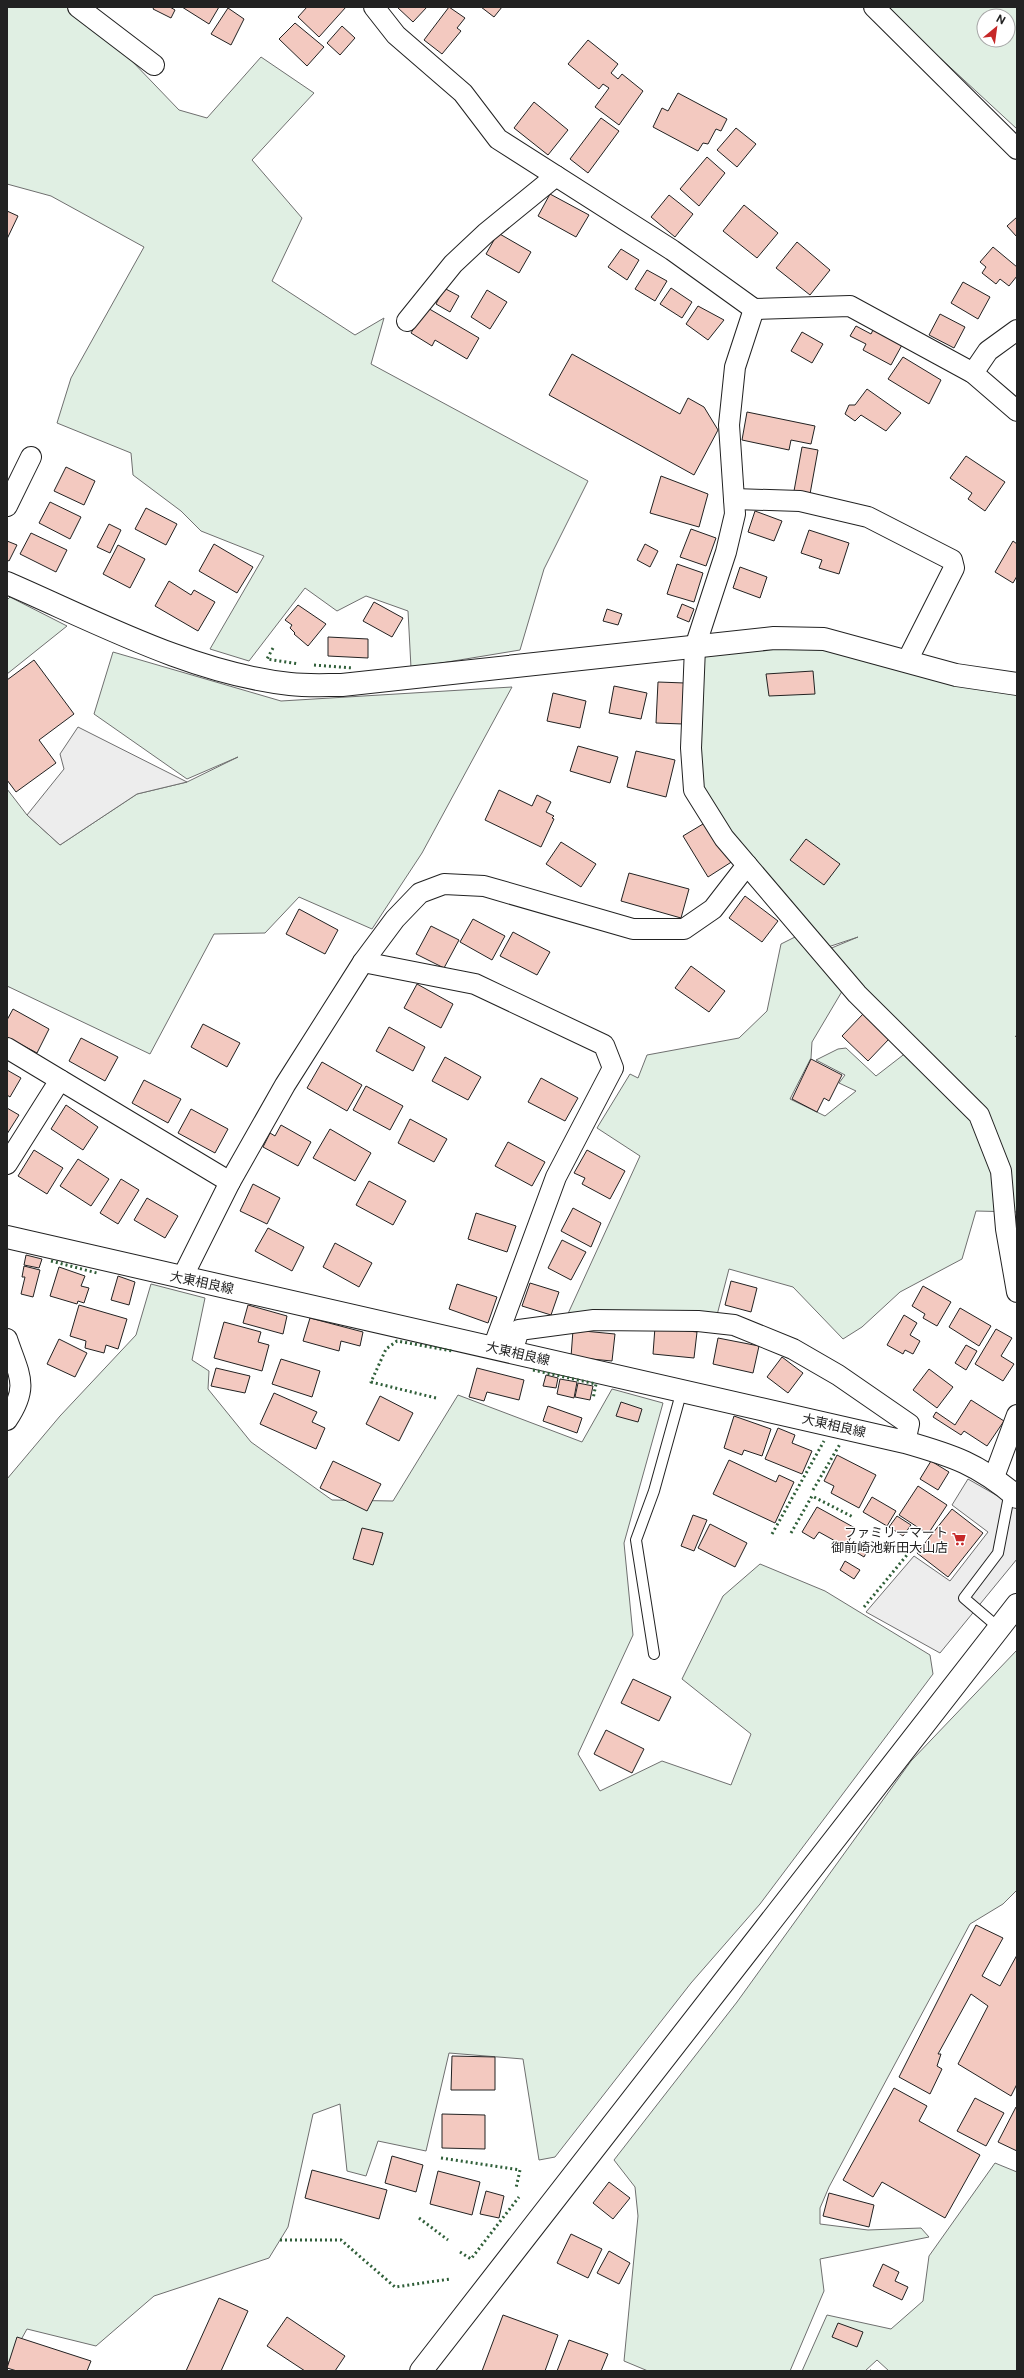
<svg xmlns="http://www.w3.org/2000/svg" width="1024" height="2378" font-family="'Public Sans','Noto Sans JP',sans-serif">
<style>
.green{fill:#e0efe3;stroke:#6f6f6f;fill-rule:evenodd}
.parking{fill:#ededed;stroke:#6f6f6f}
.building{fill:#f3c9c0;stroke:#222}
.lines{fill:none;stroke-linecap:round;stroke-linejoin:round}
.service-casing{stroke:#222;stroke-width:12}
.minor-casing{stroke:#222;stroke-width:22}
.tertiary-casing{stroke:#222;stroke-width:24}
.secondary-casing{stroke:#222;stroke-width:24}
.service{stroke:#fff;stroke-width:10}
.minor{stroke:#fff;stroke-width:20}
.tertiary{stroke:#fff;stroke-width:22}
.secondary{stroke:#fff;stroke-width:22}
.hedge{stroke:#2f5e38;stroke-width:3;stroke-dasharray:2 3;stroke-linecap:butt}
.labels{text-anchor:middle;stroke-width:3;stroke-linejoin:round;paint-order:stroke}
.street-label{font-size:13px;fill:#222;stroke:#fff}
.poi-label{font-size:13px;fill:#222;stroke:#fff;text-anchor:end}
</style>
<rect width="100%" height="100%" fill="#fff"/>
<g class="green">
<path d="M7,7h73l99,103 28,8 54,-61 53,36 -62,67 50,58 -30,63 83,54 29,-17 -13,46 217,117 -44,88 -24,81 -109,18 -3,-57 -42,-15 -29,15 -32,-23 -56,73 -39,-12 54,-93 -63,-25 -20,-20 -48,-36 -2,-22 -74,-30 14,-45 73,-131 -93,-51 -44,-12z"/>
<path d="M889,7h128v122l-105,-97zM984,16h24v24h-24z"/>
<path d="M10,597l57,29 -60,48v-74z"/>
<path d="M824,639l193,42v356l-2,-1 2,2v174l-41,-1 -14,48 -62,33 -38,35 -19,12 -50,-52 -64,-18 -12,46 -151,3 74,-162 -43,-28 33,-54 8,4 9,-23 92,-17 28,-27 14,-67 18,-9 45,53 -32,54 -1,16 -21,41 35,17 31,-25 -17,-8 6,-8 -29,-15 22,-11 8,-1 30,28 31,-24 -85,-100 36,-15 -33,11 -131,-158 2,-135z"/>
<path d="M113,652l168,49 231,-14 -90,166 -50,76 -73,-32 -34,36 -51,1 -64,120 -143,-68v-197l20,26 33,30 77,-51 50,-12 51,-25 -51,22 -93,-65z"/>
<path d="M151,1284l54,14 -13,62 17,11 -1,18 43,53 81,58 61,1 65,-106 124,47 30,-53 51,14 -39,140 9,92 -55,119 22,37 62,-30 69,24 20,-51 -69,-55 41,-83 37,-32 65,27 105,64 3,19 -173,230 -69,79 -136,174 -16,3 -16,-101 -74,-6 -23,98 -48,-10 -12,35 -19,-5 -7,-67 -27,10 -25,113 -19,31 -115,38 -58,50 -69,-17 -20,36v-886l53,-63 76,-81z"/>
<path d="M1017,1650v240l-14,14 -33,20 -141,263 -9,21v16l48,6 53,-2 8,9 -109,22 4,32 -34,80h-142l-24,-10 14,-145 -3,-29 -21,-27 123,-158 174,-241z"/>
<path d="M995,2163l22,9v199h-128l-12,-11 -12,11h-63l25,-56 64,14 32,-28 6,-45z"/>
</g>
<g class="parking">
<path d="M78,727l109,55 -50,12 -77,51 -33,-30 37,-46 -4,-15z"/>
<path d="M968,1479l49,28v52l-77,94 -74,-41 48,-56 36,25 38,-49 -36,-27z"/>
</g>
<g class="building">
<path d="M154,7h16l5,3 -4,8 -18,-9z"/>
<path d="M182,7h37l-10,17z"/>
<path d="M307,7h39l-27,30 -21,-20z"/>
<path d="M397,7h30l-14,15z"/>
<path d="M449,7l16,11 -8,10 4,3 -19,23 -18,-14z"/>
<path d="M481,7h21l-8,10z"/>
<path d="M228,8l16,11 -13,26 -20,-11z"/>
<path d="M295,23l29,24 -17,19 -28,-27z"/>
<path d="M342,26l13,12 -15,17 -13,-12z"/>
<path d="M588,40l30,24 -7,9 7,6 4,-5 21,17 -24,34 -24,-18 14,-19 -6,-4 -4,5 -31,-25z"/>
<path d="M678,93l49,26 -6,12 -5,-2 -8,15 -5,-1 -5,8 -45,-24 9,-19 6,3z"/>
<path d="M534,102l34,28 -20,25 -34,-27z"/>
<path d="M601,118l18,13 -31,42 -18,-14z"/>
<path d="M736,128l20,16 -19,23 -20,-17z"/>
<path d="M707,157l18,16 -26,33 -19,-17z"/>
<path d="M550,194l39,21 -13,22 -38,-21z"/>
<path d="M669,195l24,19 -18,23 -24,-20z"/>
<path d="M744,205l34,28 -21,25 -34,-27z"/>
<path d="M7,211l11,5 -11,23z"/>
<path d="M1017,217v20l-10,-11z"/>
<path d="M498,233l33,19 -12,21 -33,-19z"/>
<path d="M797,242l33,28 -20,25 -34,-27z"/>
<path d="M993,247l24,20v9l-8,10 -9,-7 -4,5 -14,-11 4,-6 -6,-5z"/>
<path d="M621,249l18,11 -12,20 -19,-13z"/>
<path d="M647,270l20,11 -12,20 -20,-12z"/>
<path d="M963,282l27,15 -12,22 -27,-16z"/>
<path d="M444,288l15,8 -9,16 -14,-8z"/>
<path d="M671,288l21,14 -10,16 -22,-14z"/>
<path d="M487,290l20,12 -17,27 -19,-12z"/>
<path d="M698,306l26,14 -16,20 -22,-16z"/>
<path d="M426,307l53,31 -12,21 -32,-19 -3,6 -21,-13z"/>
<path d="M940,314l25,13 -11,21 -25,-13z"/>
<path d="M856,326l15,8 2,-4 29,15 -11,20 -28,-15 3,-6 -16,-8z"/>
<path d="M802,332l21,12 -11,19 -21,-12z"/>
<path d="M572,354l108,60 8,-16 16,9 14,23 -24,45 -145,-80z"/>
<path d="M903,357l38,23 -12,24 -41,-25z"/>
<path d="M867,389l34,24 -15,18 -25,-16 -6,6 -10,-7 4,-9h6z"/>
<path d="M747,412l68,14 -4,18 -20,-4 -2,10 -47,-10z"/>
<path d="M802,447l16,3 -8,44 -16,-3z"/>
<path d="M966,456l39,26 -20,29 -17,-12 4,-6 -22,-15z"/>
<path d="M66,467l29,14 -11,24 -30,-14z"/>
<path d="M661,476l47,18 -9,33 -49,-14z"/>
<path d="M50,502l31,15 -11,22 -31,-16z"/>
<path d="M146,508l31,16 -11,21 -31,-16z"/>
<path d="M755,511l27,10 -8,20 -26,-9z"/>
<path d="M109,524l12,6 -11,23 -13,-6z"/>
<path d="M691,529l25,9 -10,28 -26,-9z"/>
<path d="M809,530l40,13 -10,31 -20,-6 3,-8 -21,-7z"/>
<path d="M31,533l36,17 -11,22 -36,-18z"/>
<path d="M7,541l10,4 -8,16 -2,-1z"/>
<path d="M1013,541l4,3v32l-4,7 -18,-11z"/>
<path d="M214,544l39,23 -16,26 -38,-22z"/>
<path d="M645,544l13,7 -8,16 -13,-7z"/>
<path d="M118,545l27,14 -15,29 -27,-14z"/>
<path d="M677,564l26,9 -9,29 -27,-8z"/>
<path d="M740,567l27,10 -7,21 -27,-10z"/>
<path d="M169,581l22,14 3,-5 21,12 -17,29 -43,-25z"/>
<path d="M374,602l29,16 -11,19 -29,-16z"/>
<path d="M682,604l12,5 -5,13 -12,-5z"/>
<path d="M298,605l28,19 -18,22 -14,-12 1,-1 -5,-5 2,-3 -7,-5z"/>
<path d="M607,609l15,5 -4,11 -15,-4z"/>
<path d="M328,637l40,2v19l-40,-2z"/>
<path d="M34,660l40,54 -35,26 17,23 -40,29 -9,-12v-100z"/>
<path d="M813,671l2,23 -46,2 -3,-22z"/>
<path d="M658,682l27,1 -2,41 -27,-1z"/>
<path d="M614,686l33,7 -6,26 -32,-6z"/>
<path d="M553,693l33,8 -6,27 -33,-7z"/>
<path d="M578,746l40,11 -8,26 -40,-12z"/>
<path d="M636,751l39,9 -9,37 -39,-10z"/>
<path d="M499,790l33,16 5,-11 14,7 -5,10 8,4 -2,2 2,1 -13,28 -56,-27z"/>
<path d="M708,821l25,40 -25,16 -25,-41z"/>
<path d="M806,839l34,25 -16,21 -34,-25z"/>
<path d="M561,842l35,22 -15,23 -35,-23z"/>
<path d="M629,873l60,16 -8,29 -60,-17z"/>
<path d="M745,896l33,25 -16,21 -33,-24z"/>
<path d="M299,909l39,21 -13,24 -39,-20z"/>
<path d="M473,919l32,17 -13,24 -32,-18z"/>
<path d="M431,926l28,14 -15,28 -28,-14z"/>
<path d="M513,932l37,20 -13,23 -37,-19z"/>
<path d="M691,966l34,25 -16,21 -34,-24z"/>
<path d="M417,984l36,20 -12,24 -37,-20z"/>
<path d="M13,1009l36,20 -12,24 -30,-16v-17z"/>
<path d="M863,1014l26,25 -21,22 -26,-25z"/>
<path d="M203,1024l37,19 -13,24 -36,-20z"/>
<path d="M389,1027l36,20 -12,24 -37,-20z"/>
<path d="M81,1038l37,19 -13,24 -36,-20z"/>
<path d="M445,1057l36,20 -13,23 -36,-19z"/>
<path d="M811,1059l31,16 -13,26 -5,-3 -7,14 -25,-13z"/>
<path d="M322,1062l40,23 -15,26 -40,-23z"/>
<path d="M7,1070l14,8 -11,19 -3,-2z"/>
<path d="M541,1078l37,20 -13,23 -37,-19z"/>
<path d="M144,1080l37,19 -13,24 -36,-20z"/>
<path d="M366,1086l37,20 -13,24 -37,-20z"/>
<path d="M66,1105l32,22 -15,23 -32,-21z"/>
<path d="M7,1108l12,7 -12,19z"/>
<path d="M191,1109l37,20 -13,24 -37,-20z"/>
<path d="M410,1119l37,20 -13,23 -36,-19z"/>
<path d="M281,1125l30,17 -13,24 -35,-19 7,-14 5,3z"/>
<path d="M330,1129l41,24 -16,28 -42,-23z"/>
<path d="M508,1142l37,20 -13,24 -37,-20z"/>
<path d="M34,1150l29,18 -16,26 -29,-18z"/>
<path d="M587,1150l38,21 -15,28 -28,-15 3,-6 -11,-5z"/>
<path d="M78,1159l31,20 -18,27 -31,-20z"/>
<path d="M121,1179l18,11 -21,34 -18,-11z"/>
<path d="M369,1181l37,20 -13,24 -37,-20z"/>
<path d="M253,1184l27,14 -13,26 -27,-13z"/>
<path d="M147,1198l31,18 -13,22 -31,-18z"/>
<path d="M573,1208l28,15 -10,24 -30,-16z"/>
<path d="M476,1213l40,13 -9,26 -39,-13z"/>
<path d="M268,1228l36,19 -12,24 -37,-20z"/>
<path d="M562,1240l24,12 -15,28 -23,-12z"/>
<path d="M335,1243l37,20 -13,24 -36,-20z"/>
<path d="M26,1255l16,4 -3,9 -15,-3z"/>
<path d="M24,1266l16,4 -7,27 -12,-3 4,-17h-3z"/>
<path d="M59,1267l26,9 -4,10 8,2 -5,15 -6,-2 -1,3 -27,-8z"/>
<path d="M118,1276l17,6 -6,23 -18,-5z"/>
<path d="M731,1281l26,7 -6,24 -26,-7z"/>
<path d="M530,1283l29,9 -8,23 -29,-9z"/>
<path d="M457,1284l40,13 -9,26 -39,-14z"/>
<path d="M923,1286l28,16 -14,24 -14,-8 2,-4 -13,-8z"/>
<path d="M79,1305l48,14 -9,30 -12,-4 -2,8 -19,-5 1,-7 -16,-5z"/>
<path d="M248,1305l39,11 -4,18 -40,-11z"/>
<path d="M960,1308l31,18 -12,20 -30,-19z"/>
<path d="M904,1315l13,8 -7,12 10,6 -7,13 -8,-4 -2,4 -16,-9z"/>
<path d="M310,1318l53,14 -3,14 -19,-5 -2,10 -36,-10z"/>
<path d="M224,1322l37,10 -3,10 11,3 -7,26 -48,-13z"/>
<path d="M655,1327l42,5 -3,26 -41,-4z"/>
<path d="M996,1329l16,9 -11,18 13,8 -11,17 -28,-17z"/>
<path d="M573,1330l42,4 -3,27 -41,-4z"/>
<path d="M718,1338l41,8 -6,27 -40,-9z"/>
<path d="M59,1339l28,14 -12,24 -28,-13z"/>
<path d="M966,1345l11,6 -11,19 -11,-7z"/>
<path d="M782,1357l21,16 -15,20 -21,-16z"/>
<path d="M281,1359l39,12 -8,26 -40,-13z"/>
<path d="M216,1368l34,8 -5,17 -34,-7z"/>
<path d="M477,1368l47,12 -5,20 -32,-8 -3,9 -15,-4z"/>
<path d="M929,1369l24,18 -16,21 -24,-18z"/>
<path d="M546,1375l12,3 -2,10 -13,-2z"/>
<path d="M560,1379l17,3 -3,16 -17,-4z"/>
<path d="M578,1383l15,3 -3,14 -15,-3z"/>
<path d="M274,1393l43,19 -5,10 13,6 -9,21 -56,-25z"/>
<path d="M380,1396l33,17 -14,28 -33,-17z"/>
<path d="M971,1400l33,21 -17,25 -23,-15 -3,4 -28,-18 3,-5 19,13z"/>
<path d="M621,1402l21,7 -4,13 -22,-6z"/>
<path d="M548,1406l34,12 -5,15 -34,-12z"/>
<path d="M734,1416l37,13 -9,27 -18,-6 -2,5 -18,-7z"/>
<path d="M778,1428l17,7 -3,8 20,8 -10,23 -37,-15z"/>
<path d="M837,1455l39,20 -17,33 -28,-15 3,-7 -10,-5z"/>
<path d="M729,1460l47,22 3,-7 15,7 -19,41 -62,-29z"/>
<path d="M333,1461l48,23 -14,27 -47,-23z"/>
<path d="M931,1461l18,11 -11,18 -18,-11z"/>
<path d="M918,1486l29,19 -19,29 -29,-19z"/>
<path d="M872,1497l24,14 -9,15 -24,-14z"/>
<path d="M817,1507l38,21 -9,19 -27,-15 -5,7 -12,-7z"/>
<path d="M952,1509l31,24 -35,44 -31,-24z"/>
<path d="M693,1515l14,5 -13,31 -13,-5z"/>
<path d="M897,1516l14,9 -8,11 -14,-9z"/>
<path d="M710,1524l37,19 -12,24 -37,-19z"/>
<path d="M362,1528l21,5 -10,32 -20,-6z"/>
<path d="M863,1541l7,5 -6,11 -8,-5z"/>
<path d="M845,1561l15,9 -6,9 -14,-9z"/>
<path d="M633,1679l38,18 -12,24 -38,-18z"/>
<path d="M606,1730l38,19 -12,24 -38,-19z"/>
<path d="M976,1925l27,13 -21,38 18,10 17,-31v129l-6,12 -53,-32 30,-58 -17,-12 -33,60h3l-4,12 5,3 -12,25 -31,-17z"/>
<path d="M452,2056l43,1v33h-44z"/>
<path d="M894,2088l33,18 -8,15 61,34 -35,63 -63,-36 -9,15 -30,-17z"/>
<path d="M975,2098l29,15 -18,33 -29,-15z"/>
<path d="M1016,2107h1v44l-19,-9z"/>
<path d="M442,2114l43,1v34l-43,-1z"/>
<path d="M392,2156l31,9 -7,27 -31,-9z"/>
<path d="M312,2170l75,20 -8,29 -74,-21z"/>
<path d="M438,2171l42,11 -8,33 -42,-11z"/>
<path d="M609,2182l21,16 -17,21 -20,-16z"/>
<path d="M486,2191l18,5 -5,22 -19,-4z"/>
<path d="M829,2193l45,12 -5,22 -46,-11z"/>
<path d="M571,2234l31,15 -14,29 -31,-15z"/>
<path d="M609,2251l21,12 -11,21 -22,-11z"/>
<path d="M883,2264l16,8 -4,9 13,6 -6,13 -29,-14z"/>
<path d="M219,2298l29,13 -27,60h-35z"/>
<path d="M503,2315l55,20 -13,36h-63z"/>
<path d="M287,2317l58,39 -10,15h-30l-38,-25z"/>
<path d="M838,2323l25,9 -6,15 -25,-10z"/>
<path d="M17,2337l74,24 -4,10h-70l-10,-3z"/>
<path d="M569,2340l39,14 -7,17h-44z"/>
</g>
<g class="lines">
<defs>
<g id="service">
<path d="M999,1628l-35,-30 34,-45 12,-62"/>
<path d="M654,1654l-18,-114 18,-49 28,-101"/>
</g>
<g id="minor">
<path d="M78,7l76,58"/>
<path d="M374,7l22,28 67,58 35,46 174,111 82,59 96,-3 123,67 44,38"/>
<path d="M874,7l143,142"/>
<path d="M754,309l-19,58 -6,58 6,89 -9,38 -31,95 -4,101 3,42 30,48 133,156 122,121 22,56 5,58 11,63"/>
<path d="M407,321l46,-57 33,-31 70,-57"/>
<path d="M973,373l15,-22 29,-21"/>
<path d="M734,499l66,2 68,16 84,43 2,8 -47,93"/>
<path d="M7,506l24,-49"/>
<path d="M363,962l112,22 129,61 9,23 -57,109 -63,171"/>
<path d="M7,1048l223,134"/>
<path d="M7,1164l53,-84"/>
<path d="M182,1278l48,-96 55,-97 78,-123 32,-43 25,-26 24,-9 40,2 149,43h51l29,-20 34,-44"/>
<path d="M7,1339c12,36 23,47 0,81"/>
<path d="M512,1352l7,-22 75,-10 104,1 36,4 59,24 45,26 71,49 -4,18"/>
<path d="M994,1477l23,-62"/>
</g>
<g id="tertiary">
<path d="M7,583c90,39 184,90 283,101 17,2 35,1 52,1l432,-47 50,1 132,36 61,9"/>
<path d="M421,2371l596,-766"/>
</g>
<path id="secondary" d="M7,1237l898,205c49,14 73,22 112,55"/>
</defs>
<use href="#service" class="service-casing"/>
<use href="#minor" class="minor-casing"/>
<use href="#tertiary" class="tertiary-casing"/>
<use href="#secondary" class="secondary-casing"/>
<use href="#service" class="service"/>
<use href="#minor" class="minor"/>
<use href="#tertiary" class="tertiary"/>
<use href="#secondary" class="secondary"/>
<g class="hedge">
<path d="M273,648l-6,11 32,5"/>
<path d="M314,665l39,3"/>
<path d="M51,1261l46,12"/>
<path d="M533,1370l63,14 -3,15"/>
<path d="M436,1398l-65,-16 15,-33 11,-8 55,10"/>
<path d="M813,1490l27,-46"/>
<path d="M791,1533l21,-37 41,21"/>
<path d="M772,1534l52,-93"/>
<path d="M864,1607l43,-52"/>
<path d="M441,2158l79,12 -4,18"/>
<path d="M419,2218l29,22"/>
<path d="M280,2240h61l54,47 55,-8"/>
<path d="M460,2252l11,7 48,-62"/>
<path d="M870,2371h1"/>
</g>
</g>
<defs>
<symbol id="supermarket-bare" viewBox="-9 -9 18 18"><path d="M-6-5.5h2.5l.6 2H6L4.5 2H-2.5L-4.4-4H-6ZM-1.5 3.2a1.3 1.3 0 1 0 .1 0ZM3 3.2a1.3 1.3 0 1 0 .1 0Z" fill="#c62828" stroke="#fff" stroke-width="2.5" paint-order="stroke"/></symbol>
</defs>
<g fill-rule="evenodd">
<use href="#supermarket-bare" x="949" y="1529" width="20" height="20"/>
</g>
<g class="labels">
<g class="street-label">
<text transform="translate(202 1282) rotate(12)" y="5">大東相良線</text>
<text transform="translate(518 1353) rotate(13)" y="5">大東相良線</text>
<text transform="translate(834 1425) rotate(13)" y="5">大東相良線</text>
</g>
<g class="poi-label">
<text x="948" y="1537">ファミリーマート<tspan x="948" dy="15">御前崎池新田大山店</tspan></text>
</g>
</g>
<rect width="1024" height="2378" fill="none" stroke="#222222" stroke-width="16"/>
<g transform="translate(996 28) rotate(29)"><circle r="19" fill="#ffffff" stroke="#a7a7a7"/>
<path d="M0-3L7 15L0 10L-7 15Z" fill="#c62828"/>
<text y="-6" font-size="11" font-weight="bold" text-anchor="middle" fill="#222222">N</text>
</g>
</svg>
